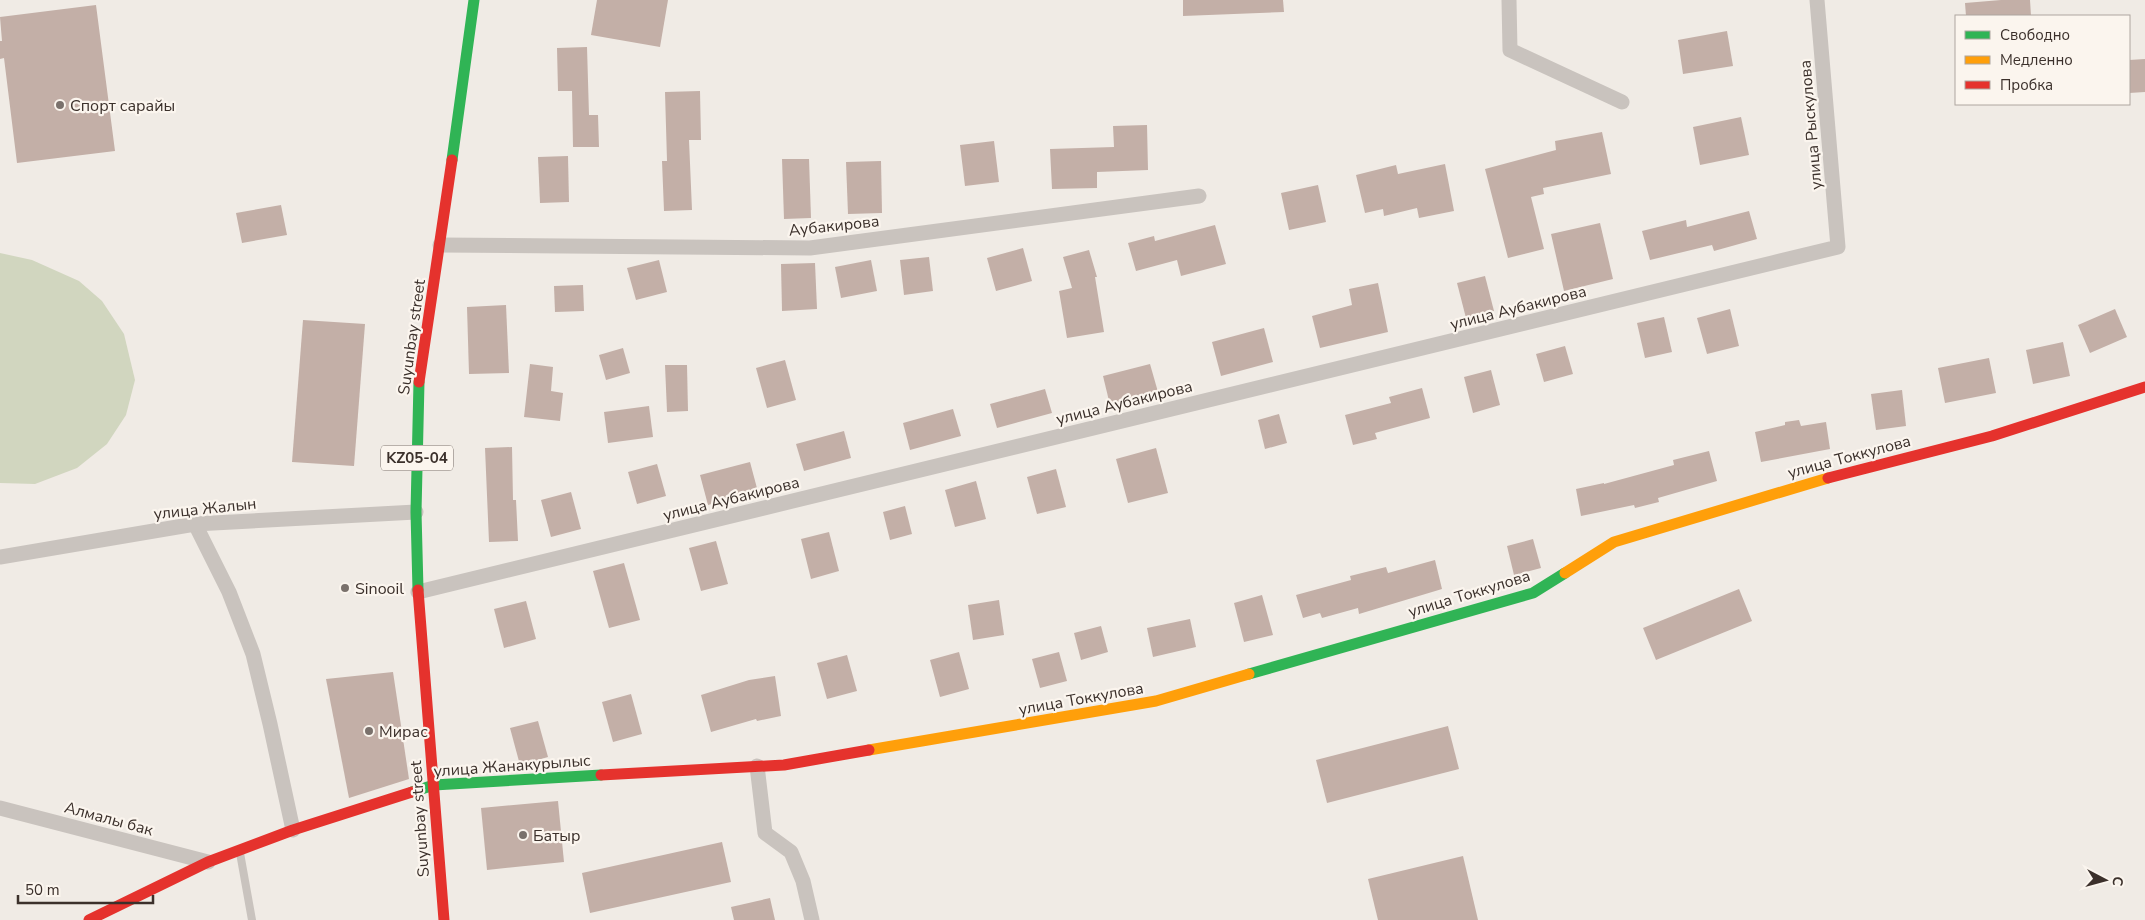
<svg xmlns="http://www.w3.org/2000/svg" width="2145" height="920" font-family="'Nunito Sans',sans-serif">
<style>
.green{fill:#d1d6bf}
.building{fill:#c3afa7}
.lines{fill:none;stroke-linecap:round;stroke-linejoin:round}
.lane{stroke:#c9c3be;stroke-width:8}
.street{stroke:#c9c3be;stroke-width:15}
.fast{stroke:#30b455;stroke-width:11}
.slow{stroke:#ff9f0a;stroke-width:11}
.jam{stroke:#e5322d;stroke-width:11}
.poi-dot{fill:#7a716c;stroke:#fbf5ee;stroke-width:2}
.labels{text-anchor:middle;stroke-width:4.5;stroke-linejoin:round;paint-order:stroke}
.shield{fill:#fbf5ee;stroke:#756b66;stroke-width:1}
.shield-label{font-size:15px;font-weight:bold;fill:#3b302b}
.poi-label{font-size:16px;fill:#3b302b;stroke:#fbf5ee;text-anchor:start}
.street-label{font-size:16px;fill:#3b302b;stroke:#fbf5ee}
</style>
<rect width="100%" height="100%" fill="#f0ebe5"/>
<path class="green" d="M0,253l32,7 47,21 23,20 22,33 11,46 -9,35 -19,29 -30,24 -42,16 -35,-1z"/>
<g class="building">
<path d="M597,0h71l-8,47 -69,-12z"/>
<path d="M1183,0h100l1,12 -101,4z"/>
<path d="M2001,0h29l1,16h-65l-1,-13z"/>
<path d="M96,5l19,146 -98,12 -13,-105 -4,1v-18h2l-2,-24z"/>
<path d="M1727,31l6,35 -50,8 -5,-34z"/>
<path d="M587,47l2,68h9l1,32h-26l-1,-56h-14l-1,-43z"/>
<path d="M2145,59v33l-16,1v-33z"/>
<path d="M700,91l1,49h-12l3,70 -28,1 -2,-50h5l-2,-69z"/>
<path d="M1741,117l8,38 -49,10 -7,-38z"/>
<path d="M1147,125l1,45 -51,2v16l-45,1 -2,-40 64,-2 -1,-21z"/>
<path d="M1602,132l9,42 -68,14 1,6 -13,3 13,52 -36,9 -23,-89 71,-19 -1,-9z"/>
<path d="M994,141l5,41 -34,4 -5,-41z"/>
<path d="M568,156l1,46 -29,1 -2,-46z"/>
<path d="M782,159h27l2,59 -27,1z"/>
<path d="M881,161l1,52 -34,1 -2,-52z"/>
<path d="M1445,164l9,47 -35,7 -2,-10 -33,8 -1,-7 -18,4 -9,-38 40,-10 2,9z"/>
<path d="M1318,185l8,37 -37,8 -8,-37z"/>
<path d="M281,205l6,30 -45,8 -6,-30z"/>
<path d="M1749,211l8,28 -43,12 -2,-6 -62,15 -8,-29 44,-11 1,7z"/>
<path d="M1600,223l13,56 -49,12 -13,-57z"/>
<path d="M1215,225l11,39 -45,12 -4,-16 -41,11 -8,-28 26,-7 1,5z"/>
<path d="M1023,248l9,33 -36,10 -9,-33z"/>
<path d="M1089,250l8,27h-2l9,55 -37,6 -8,-47 13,-3 -9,-31z"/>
<path d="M929,257l4,34 -29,4 -4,-35z"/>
<path d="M659,260l8,32 -31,8 -9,-32z"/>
<path d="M871,260l6,31 -36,7 -6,-31z"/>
<path d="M815,263l2,46 -35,2 -1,-47z"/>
<path d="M1485,276l9,35 -28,7 -9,-35z"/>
<path d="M1378,283l10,49 -68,16 -8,-32 40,-11 -3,-16z"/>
<path d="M583,285l1,26 -29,1 -1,-26z"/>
<path d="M506,305l3,68 -40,1 -2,-67z"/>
<path d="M1730,309l9,37 -32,8 -10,-36z"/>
<path d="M2115,309l12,28 -37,16 -12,-28z"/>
<path d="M1664,317l8,35 -27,6 -8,-35z"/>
<path d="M303,320l62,4 -11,142 -62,-4z"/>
<path d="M1264,328l9,34 -52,14 -9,-34z"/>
<path d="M2063,342l7,34 -37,8 -7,-34z"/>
<path d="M1565,346l8,28 -29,8 -8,-28z"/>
<path d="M623,348l7,25 -24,7 -7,-25z"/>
<path d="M1989,358l7,35 -51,10 -7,-35z"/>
<path d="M785,360l11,40 -29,8 -11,-40z"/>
<path d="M530,364l23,3 -2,24 12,2 -3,28 -36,-4z"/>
<path d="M1150,364l8,28 -48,13 -7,-29z"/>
<path d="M665,365h22l1,46 -21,1z"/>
<path d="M1491,370l9,35 -27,8 -9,-36z"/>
<path d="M1422,388l8,30 -55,15 2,6 -24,6 -8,-30 46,-12 -2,-6z"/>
<path d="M1045,389l7,24 -55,15 -7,-24z"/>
<path d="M1902,390l4,36 -30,4 -5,-36z"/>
<path d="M649,406l4,31 -45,6 -4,-31z"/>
<path d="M953,409l8,27 -51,14 -7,-27z"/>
<path d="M1279,414l8,29 -22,6 -7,-29z"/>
<path d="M1799,420l2,6 25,-4 4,27 -69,13 -6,-30 30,-7v-3z"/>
<path d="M844,431l7,27 -47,13 -8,-27z"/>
<path d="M512,447l1,53h3l2,41 -29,1 -4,-94z"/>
<path d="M1156,448l12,45 -40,10 -12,-44z"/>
<path d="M1709,451l8,30 -59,17 1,4 -24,6 -1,-3 -53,11 -5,-27 28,-6v1l70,-19 -1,-5z"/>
<path d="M750,462l8,30 -50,13 -8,-30z"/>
<path d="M657,464l9,32 -29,8 -9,-32z"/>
<path d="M1056,469l10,38 -29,7 -10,-37z"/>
<path d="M976,481l10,38 -31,8 -10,-37z"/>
<path d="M571,492l10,37 -30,8 -10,-37z"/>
<path d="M905,506l7,28 -22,6 -7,-28z"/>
<path d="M829,532l10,39 -28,8 -10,-40z"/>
<path d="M1533,539l8,29 -27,7 -7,-29z"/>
<path d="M716,541l12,43 -27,7 -12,-43z"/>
<path d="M1435,560l7,29 -83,25 -1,-6 -36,10 -2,-5 -17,5 -7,-23 55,-15 -1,-4 36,-9 2,6z"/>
<path d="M624,563l16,57 -31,8 -16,-57z"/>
<path d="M1739,589l13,32 -96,39 -13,-32z"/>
<path d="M1262,595l11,40 -29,7 -10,-39z"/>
<path d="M999,600l5,35 -31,5 -5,-35z"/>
<path d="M526,601l10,38 -32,9 -10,-39z"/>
<path d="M1190,619l6,28 -43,10 -6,-29z"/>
<path d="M1101,626l7,26 -27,8 -7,-27z"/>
<path d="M959,652l10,37 -29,8 -10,-37z"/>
<path d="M1059,652l8,29 -27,7 -8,-29z"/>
<path d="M847,655l10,36 -30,8 -10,-36z"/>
<path d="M393,672l16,107 -60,19 -23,-119z"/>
<path d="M775,676l6,40 -24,5 -1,-2 -45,13 -10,-37 48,-15z"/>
<path d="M631,694l11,40 -29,8 -11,-40z"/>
<path d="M538,721l10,36 -28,8 -10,-37z"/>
<path d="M1448,726l11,43 -132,34 -11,-43z"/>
<path d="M558,801l6,61 -77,8 -6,-62z"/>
<path d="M722,842l9,40 -141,31 -8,-40z"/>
<path d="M1463,856l15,64h-100l-10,-41z"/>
<path d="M770,898l5,22h-41l-3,-13z"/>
</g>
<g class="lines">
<path class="lane" d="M240,853l12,67"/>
<g class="street">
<path d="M1509,0l1,50 112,52"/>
<path d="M440,245l370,3 389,-52"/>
<path d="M195,524l34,68 24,62 17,70 23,106"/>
<path d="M0,557l195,-33 221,-12"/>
<path d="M418,592l1420,-345 -21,-247"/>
<path d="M757,766l8,67 26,19 12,29 9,39"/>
<path d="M0,808l208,54"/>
</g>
<g class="fast">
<path d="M452,160l22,-160"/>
<path d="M418,590l-2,-78 3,-130"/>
<path d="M1249,674l284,-81 32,-20"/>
<path d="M412,792l22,-7 167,-10"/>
</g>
<g class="slow">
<path d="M1565,573l49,-31 214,-64"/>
<path d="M869,750l287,-49 93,-27"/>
</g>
<g class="jam">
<path d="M419,382l33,-222"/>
<path d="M1828,478l164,-42 153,-49"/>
<path d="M418,590l26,330"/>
<path d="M601,775l183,-10 85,-15"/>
<path d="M89,920l119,-58 85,-32 119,-38"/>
</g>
</g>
<g class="poi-dot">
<circle cx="60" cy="105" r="5"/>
<circle cx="345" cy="588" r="5"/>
<circle cx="369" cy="731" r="5"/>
<circle cx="523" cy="835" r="5"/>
</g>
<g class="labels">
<rect class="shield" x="381" y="445.5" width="72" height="25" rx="4"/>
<g class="shield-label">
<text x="417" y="463">KZ05-04</text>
</g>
<g class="poi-label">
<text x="70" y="111">Спорт сарайы</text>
<text x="355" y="594">Sinooil</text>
<text x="379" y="737">Мирас</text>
<text x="533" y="841">Батыр</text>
</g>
<g class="street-label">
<text transform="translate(1810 125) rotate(-95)" y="6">улица Рыскулова</text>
<text transform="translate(834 225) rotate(-6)" y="6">Аубакирова</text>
<text transform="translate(1518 307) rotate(-14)" y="6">улица Аубакирова</text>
<text transform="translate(411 337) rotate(-82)" y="6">Suyunbay street</text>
<text transform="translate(1124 402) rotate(-14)" y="6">улица Аубакирова</text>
<text transform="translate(1849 456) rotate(-15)" y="6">улица Токкулова</text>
<text transform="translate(731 498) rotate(-14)" y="6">улица Аубакирова</text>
<text transform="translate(205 508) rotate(-6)" y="6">улица Жалын</text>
<text transform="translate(1469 593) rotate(-17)" y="6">улица Токкулова</text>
<text transform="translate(1081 698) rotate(-10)" y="6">улица Токкулова</text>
<text transform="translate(512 765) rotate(-4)" y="6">улица Жанакурылыс</text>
<text transform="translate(109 818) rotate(15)" y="6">Алмалы бак</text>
<text transform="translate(419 819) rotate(-94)" y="6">Suyunbay street</text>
</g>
</g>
<rect x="1955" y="15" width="175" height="90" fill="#fbf5ee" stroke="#aea6a0"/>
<rect x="1965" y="31" width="25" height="8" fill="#30b455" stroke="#aea6a0"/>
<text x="2000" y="40" font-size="15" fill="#3b302b">Свободно</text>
<rect x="1965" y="56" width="25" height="8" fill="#ff9f0a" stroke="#aea6a0"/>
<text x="2000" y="65" font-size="15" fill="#3b302b">Медленно</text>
<rect x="1965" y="81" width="25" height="8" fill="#e5322d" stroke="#aea6a0"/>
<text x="2000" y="90" font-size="15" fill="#3b302b">Пробка</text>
<g transform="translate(2105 880) rotate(96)" stroke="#fbf5ee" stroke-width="4" paint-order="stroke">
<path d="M0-4L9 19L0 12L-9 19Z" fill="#3b302b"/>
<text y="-8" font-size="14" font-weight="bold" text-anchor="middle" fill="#3b302b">С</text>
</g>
<path d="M18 895v8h135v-8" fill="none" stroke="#3b302b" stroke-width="2.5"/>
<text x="25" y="895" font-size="15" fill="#3b302b" stroke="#fbf5ee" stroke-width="4" paint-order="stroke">50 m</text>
</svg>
